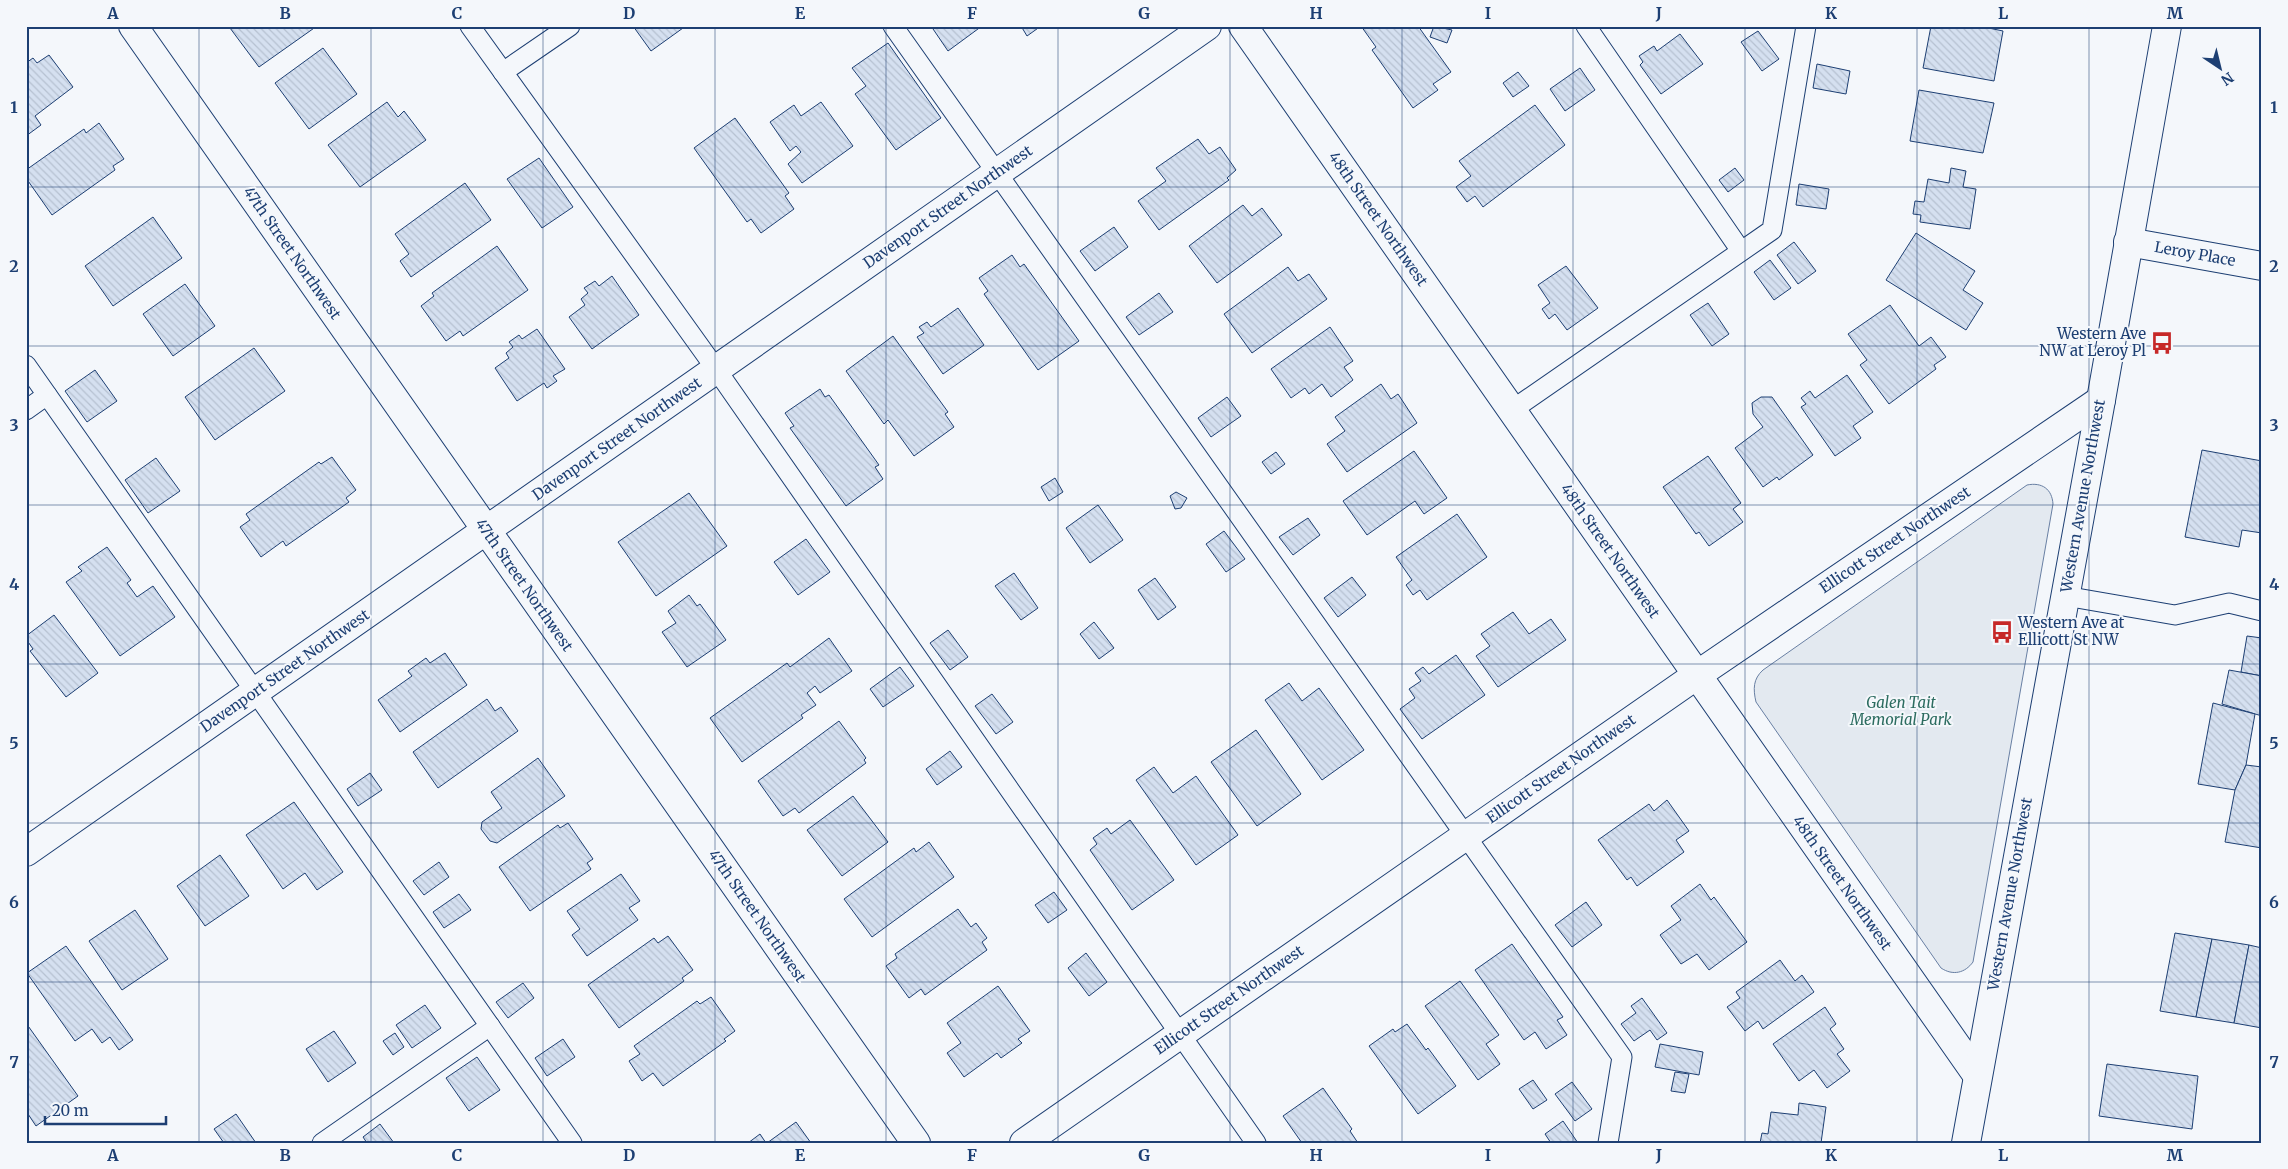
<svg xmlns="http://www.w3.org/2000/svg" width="2288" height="1169" font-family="Merriweather,serif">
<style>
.park{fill:#e3e9f0;stroke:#687fa3}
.building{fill:url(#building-back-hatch);stroke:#1d3f73}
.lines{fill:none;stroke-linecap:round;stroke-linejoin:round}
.service-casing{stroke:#1d3f73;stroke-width:21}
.minor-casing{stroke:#1d3f73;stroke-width:30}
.primary-casing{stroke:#1d3f73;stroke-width:30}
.service{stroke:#f4f7fb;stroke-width:19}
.minor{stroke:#f4f7fb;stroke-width:28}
.primary{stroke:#f4f7fb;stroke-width:28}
.grid{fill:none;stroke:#1d3f73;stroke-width:1;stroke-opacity:0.55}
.labels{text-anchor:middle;stroke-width:4;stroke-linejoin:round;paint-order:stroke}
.street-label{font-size:15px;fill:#1d3f73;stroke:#f4f7fb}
.poi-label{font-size:15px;fill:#1d3f73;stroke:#f4f7fb;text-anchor:end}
.park-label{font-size:15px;font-style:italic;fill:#2c6c60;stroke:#f4f7fb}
.neatline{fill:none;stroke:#1d3f73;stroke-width:2}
.grid-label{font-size:16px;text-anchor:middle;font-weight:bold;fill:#1d3f73}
</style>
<defs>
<pattern id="building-back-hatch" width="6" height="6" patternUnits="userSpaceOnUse" patternTransform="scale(1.25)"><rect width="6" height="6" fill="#d5e0f0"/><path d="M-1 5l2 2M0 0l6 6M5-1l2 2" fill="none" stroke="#b6c1d1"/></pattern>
</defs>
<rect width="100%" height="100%" fill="#f4f7fb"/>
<path class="park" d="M2027,485c15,-3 25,4 26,19l-80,458c-8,11 -20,14 -32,6l-185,-266c-3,-13 -3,-23 7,-32z"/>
<g class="building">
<path d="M233,26h84l-58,41 -29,-39z"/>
<path d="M633,26h48l2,2 -32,23z"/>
<path d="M931,26h51l-34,25z"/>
<path d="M1021,26h20l-14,10z"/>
<path d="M1361,26h57l33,46 -18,12 5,6 -25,18 -41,-58 4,-3z"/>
<path d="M1434,26l18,4 -5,13 -17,-6z"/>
<path d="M1931,26h48l24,5 -9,50 -71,-13z"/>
<path d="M1758,31l21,28 -17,12 -21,-29z"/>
<path d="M1680,34l23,30 -42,30 -21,-29 3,-3 -4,-6 15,-10 3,5z"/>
<path d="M888,43l53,75 -45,32 -41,-56 11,-8 -14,-18z"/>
<path d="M323,48l34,46 -48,35 -34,-46z"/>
<path d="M49,55l24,32 -38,29 6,9 -15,11v-73l7,-5 4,5z"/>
<path d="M1817,64l33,7 -4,23 -33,-6z"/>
<path d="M1580,68l15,22 -30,21 -15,-22z"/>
<path d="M1518,72l11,14 -16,11 -10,-14z"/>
<path d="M1919,90l75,13 -11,50 -73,-12z"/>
<path d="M387,102l11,15 6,-6 22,29 -66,47 -32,-42z"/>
<path d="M821,102l32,44 -51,37 -14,-19 13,-12 -5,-6 -6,5 -20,-29 24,-17 7,11z"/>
<path d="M1535,105l30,40 -82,62 -8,-11 -8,6 -11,-15 15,-11 -12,-15z"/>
<path d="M735,118l54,75 -4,3 9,13 -33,24 -10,-14 -4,3 -53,-74z"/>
<path d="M99,123l25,36 -11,7 2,4 -63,45 -26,-37v-8l58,-41 2,4z"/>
<path d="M1198,139l11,15 11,-7 16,23 -9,8 2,2 -70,50 -21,-29 28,-20 -10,-13z"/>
<path d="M539,158l34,49 -31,21 -35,-49z"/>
<path d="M1735,168l9,12 -16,12 -9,-12z"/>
<path d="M1951,168l15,3 -3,16 13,2 -6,40 -50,-7 1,-7 -8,-1 2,-13 9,1 4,-23 21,4z"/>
<path d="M465,183l26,37 -80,57 -11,-16 9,-7 -14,-20z"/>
<path d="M1799,184l30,5 -3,20 -30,-4z"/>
<path d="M1243,205l9,11 10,-8 20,27 -65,48 -28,-37z"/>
<path d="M153,217l29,41 -69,48 -28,-40z"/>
<path d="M1114,227l14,20 -33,24 -15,-20z"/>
<path d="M1916,233l59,38 -12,19 20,13 -17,27 -80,-50z"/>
<path d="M1794,242l22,29 -18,13 -21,-29z"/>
<path d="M497,246l31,44 -65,46 -3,-5 -14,10 -25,-35 13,-10 -2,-3z"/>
<path d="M1012,255l8,12 4,-3 55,77 -41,29 -54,-76 4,-3 -9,-13z"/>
<path d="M1770,260l21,28 -17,12 -20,-28z"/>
<path d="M1566,266l32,42 -31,22 -12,-16 -6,5 -7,-10 8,-6 -12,-18z"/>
<path d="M1288,267l10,14 11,-7 18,25 -75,54 -28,-39z"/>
<path d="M612,276l27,39 -47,34 -23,-32 16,-12 -4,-6 7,-6 -4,-5 11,-7 4,5z"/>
<path d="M185,284l30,42 -42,30 -30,-42z"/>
<path d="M1159,293l14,19 -34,23 -13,-18z"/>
<path d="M1708,303l21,31 -17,12 -22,-31z"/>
<path d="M1890,305l29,41 12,-9 15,20 -12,8 2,4 -47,35 -29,-39 7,-5 -19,-26z"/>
<path d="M958,308l26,37 -41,29 -26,-37 7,-4 -5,-6 8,-5 4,5z"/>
<path d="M1330,327l23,34 -9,6 9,13 -22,17 -9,-13 -13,10 -4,-6 -14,10 -20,-29z"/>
<path d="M537,329l28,40 -12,7 4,5 -10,7 -3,-5 -27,18 -22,-33 14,-10 -3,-5 7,-6 -4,-5 10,-7 3,4z"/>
<path d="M893,336l55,76 -3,2 9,13 -40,29 -26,-36 -4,4 -38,-53z"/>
<path d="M254,348l31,43 -70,49 -30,-43z"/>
<path d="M95,370l22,31 -30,21 -22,-31z"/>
<path d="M1847,375l26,37 -20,14 8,12 -26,18 -34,-49 5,-3 -5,-6 9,-7 5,7z"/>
<path d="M1381,384l10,15 7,-5 19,29 -70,49 -20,-28 18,-13 -10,-14z"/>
<path d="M820,389l5,8 4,-2 50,70 -4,2 8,12 -37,27 -56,-78 4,-2 -9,-13z"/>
<path d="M1227,397l14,19 -30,21 -13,-19z"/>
<path d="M1761,397h11l41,58 -34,25 -2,-3 -14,10 -28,-39 28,-21 -10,-13 -1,-11z"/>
<path d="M2202,450l60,11v72l-20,-3 -3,17 -54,-10z"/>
<path d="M1414,451l33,47 -23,16 -9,-13 -48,34 -24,-34z"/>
<path d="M1276,452l9,12 -14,10 -9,-12z"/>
<path d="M1708,456l33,47 -8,6 10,13 -34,24 -10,-14 -3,2 -33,-47z"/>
<path d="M332,457l24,33 -10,8 3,4 -63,44 -3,-5 -22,16 -21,-30 10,-7 -4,-6 73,-52 2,2z"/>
<path d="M156,458l24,33 -32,22 -23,-33z"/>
<path d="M1055,478l8,14 -14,9 -8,-14z"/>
<path d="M1176,492l11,6 -6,10 -6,1 -5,-13z"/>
<path d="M689,493l38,53 -71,50 -38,-54z"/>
<path d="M1098,505l25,35 -33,23 -24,-35z"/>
<path d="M1457,514l30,43 -60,43 -7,-10 -7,5 -7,-10 6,-5 -16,-23z"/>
<path d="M1308,518l12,17 -27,20 -14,-18z"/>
<path d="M1224,531l21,28 -19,13 -20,-28z"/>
<path d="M806,539l24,33 -32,23 -24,-33z"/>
<path d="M107,547l24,33 -4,3 10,14 16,-11 22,31 -55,39 -54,-74 16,-11 -4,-4z"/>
<path d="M1014,573l24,35 -17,12 -26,-34z"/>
<path d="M1352,577l14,18 -28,22 -14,-19z"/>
<path d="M1155,578l21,29 -18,13 -20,-30z"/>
<path d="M689,595l8,11 3,-2 26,36 -39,27 -25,-35 14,-9 -8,-12z"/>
<path d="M1513,612l16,22 22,-15 15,21 -68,47 -22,-31 14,-10 -9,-12z"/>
<path d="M54,615l44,58 -32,24 -36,-46 3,-2 -7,-10v-3z"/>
<path d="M1094,622l20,26 -15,11 -19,-25z"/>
<path d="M948,630l20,27 -18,13 -20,-27z"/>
<path d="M2247,636l15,2v38l-21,-4z"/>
<path d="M829,638l23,33 -32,22 -5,-7 -8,7 9,12 -15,10 2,3 -61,44 -32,-44 77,-55 3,4z"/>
<path d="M445,653l22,32 -67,47 -22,-32 34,-24 -4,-5 18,-13 4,5z"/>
<path d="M1456,655l29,40 -63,44 -22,-30 15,-11 -6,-9 12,-8 -6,-8 8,-6 6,7z"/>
<path d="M900,667l14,19 -31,21 -13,-18z"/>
<path d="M2229,670l33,6v40l-40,-12z"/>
<path d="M1289,683l13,18 17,-13 45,62 -42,30 -57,-80z"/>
<path d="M992,694l21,28 -17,12 -21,-28z"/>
<path d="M487,699l8,12 6,-4 17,24 -80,57 -25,-36z"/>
<path d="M2213,703l42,11 -9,51 -11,25 -37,-6z"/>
<path d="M839,721l27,37 -2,2 2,3 -67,50 -4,-5 -12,8 -25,-35z"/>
<path d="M1256,730l45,64 -44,32 -46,-64z"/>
<path d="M950,751l12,16 -25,18 -11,-16z"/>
<path d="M538,758l27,38 -68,47 -7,-2 -9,-12 1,-7 20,-14 -11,-16z"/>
<path d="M2246,765l16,2v81l-37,-6 10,-52z"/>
<path d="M1154,767l19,26 23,-17 42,59 -42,30 -60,-85z"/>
<path d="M370,773l12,17 -24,16 -11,-17z"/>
<path d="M853,796l35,46 -46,34 -35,-46z"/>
<path d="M1667,800l22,31 -13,9 8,12 -47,34 -6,-9 -4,3 -29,-40 51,-36 5,7z"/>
<path d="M294,802l49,70 -26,18 -12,-17 -22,16 -37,-54z"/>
<path d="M1130,820l44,60 -42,30 -42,-60 7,-6 -4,-6 14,-10 4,6z"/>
<path d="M568,823l25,36 -6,4 4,6 -61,42 -31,-44 59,-42 2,3z"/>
<path d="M929,842l25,35 -82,60 -28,-38 70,-51 2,4z"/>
<path d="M220,855l29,41 -44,30 -28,-40z"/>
<path d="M439,862l10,15 -25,18 -11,-14z"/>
<path d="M621,874l19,27 -11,7 9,12 -51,36 -15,-21 8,-6 -13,-18z"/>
<path d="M1700,884l11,16 3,-3 33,45 -38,28 -12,-16 -16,10 -21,-29 21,-15 -10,-14z"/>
<path d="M1054,892l13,18 -19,13 -13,-18z"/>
<path d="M459,894l12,16 -27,18 -11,-16z"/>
<path d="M1586,902l16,23 -30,22 -17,-22z"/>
<path d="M958,909l13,18 5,-4 11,15 -5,4 5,8 -62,45 -4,-6 -12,9 -23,-32 11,-8 -2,-4z"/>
<path d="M135,910l33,49 -46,31 -33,-49z"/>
<path d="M2175,933l37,6 -16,78 -36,-6z"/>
<path d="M668,936l25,34 -11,8 2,3 -65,47 -31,-43 66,-47 4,5z"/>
<path d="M2212,939l37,6 -15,78 -38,-6z"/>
<path d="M1512,944l51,73 -6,3 10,15 -21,14 -11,-17 -11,8 -49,-70z"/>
<path d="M2249,945l13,3v80l-28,-5z"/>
<path d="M66,946l67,94 -14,10 -9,-13 -8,6 -10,-14 -17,12 -48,-68z"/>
<path d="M1086,953l21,29 -18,14 -21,-28z"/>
<path d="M1780,960l15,21 7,-6 12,17 -51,37 -5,-8 -13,10 -18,-24 13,-9 -4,-6z"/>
<path d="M1460,981l39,54 -13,9 14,20 -22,16 -53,-74z"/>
<path d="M523,983l11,15 -26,20 -12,-16z"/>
<path d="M998,986l32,45 -12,8 4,4 -21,15 -4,-5 -33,24 -17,-24 14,-10 -14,-20z"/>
<path d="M711,997l24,34 -11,8 2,2 -63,45 -10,-13 -11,8 -13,-20 11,-7 -6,-8 63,-45 3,3z"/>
<path d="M1642,998l25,35 -10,7 -7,-10 -16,11 -13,-17 15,-11 -5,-7z"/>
<path d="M425,1005l16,23 -29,20 -16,-23z"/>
<path d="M1825,1007l11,17 -6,5 14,20 -7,5 13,17 -23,17 -13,-18 -15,11 -26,-37z"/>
<path d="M26,1023l52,73 -42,30 -10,-15z"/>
<path d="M1407,1024l19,26 2,-2 28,38 -38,28 -49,-68 24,-17 2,3z"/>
<path d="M334,1031l22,32 -28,19 -22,-33z"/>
<path d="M395,1033l9,14 -11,8 -10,-14z"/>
<path d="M563,1039l12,18 -28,19 -12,-18z"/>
<path d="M1660,1044l43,8 -4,23 -44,-8z"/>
<path d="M477,1057l23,33 -31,21 -23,-33z"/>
<path d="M2107,1064l91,12 -6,53 -93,-13z"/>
<path d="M1675,1072l14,2 -4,19 -14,-2z"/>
<path d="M1533,1080l14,20 -14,9 -14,-20z"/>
<path d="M1572,1082l20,27 -17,12 -20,-27z"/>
<path d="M1323,1088l29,41 -2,2 8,12h-56l-19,-27z"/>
<path d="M1799,1103l27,4 -5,36h-61l2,-10 6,1 3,-22 27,3z"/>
<path d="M236,1114l20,29h-32l-10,-14z"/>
<path d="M1563,1121l15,22h-27l-6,-9z"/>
<path d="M796,1122l15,21h-44z"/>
<path d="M380,1124l14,19h-27l-4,-6z"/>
<path d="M760,1134l6,9h-18z"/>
</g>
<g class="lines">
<defs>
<g id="service">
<path d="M470,26l246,343 540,774"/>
<path d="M893,26l729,1031 -14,86"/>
<path d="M1586,26l155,225"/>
<path d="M503,72l67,-46"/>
<path d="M26,365l546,778"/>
<path d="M26,410l21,-15"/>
<path d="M1512,410l260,-180 34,-204"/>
<path d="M2065,596l110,19 54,-12 33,8"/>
<path d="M322,1143l168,-117"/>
</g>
<g id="minor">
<path d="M133,26l783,1117"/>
<path d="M1243,26l734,1049"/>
<path d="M2128,242l134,24"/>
<path d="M26,852l1181,-826"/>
<path d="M1024,1143l673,-468 404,-275"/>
</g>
<path id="primary" d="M1966,1143l135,-743 66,-374"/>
</defs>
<use href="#service" class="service-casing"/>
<use href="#minor" class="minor-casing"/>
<use href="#primary" class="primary-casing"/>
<use href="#service" class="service"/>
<use href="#minor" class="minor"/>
<use href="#primary" class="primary"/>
</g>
<path class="grid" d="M199,26v1117M371,26v1117M543,26v1117M715,26v1117M886,26v1117M1058,26v1117M1230,26v1117M1402,26v1117M1573,26v1117M1745,26v1117M1917,26v1117M2089,26v1117M26,187h2236M26,346h2236M26,505h2236M26,664h2236M26,823h2236M26,982h2236"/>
<defs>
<symbol id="bus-bare" viewBox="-9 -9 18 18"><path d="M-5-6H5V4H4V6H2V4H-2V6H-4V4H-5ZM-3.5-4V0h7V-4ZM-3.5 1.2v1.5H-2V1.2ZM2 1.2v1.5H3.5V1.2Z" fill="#c62828" stroke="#f4f7fb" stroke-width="2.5" paint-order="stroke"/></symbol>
</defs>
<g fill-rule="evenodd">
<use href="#bus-bare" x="2146" y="327" width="32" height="32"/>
<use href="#bus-bare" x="1986" y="616" width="32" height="32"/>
</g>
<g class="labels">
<g class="street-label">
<text transform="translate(948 207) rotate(-35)" y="5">Davenport Street Northwest</text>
<text transform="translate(1378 219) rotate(55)" y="5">48th Street Northwest</text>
<text transform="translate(292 253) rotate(55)" y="5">47th Street Northwest</text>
<text transform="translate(2195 254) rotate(10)" y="5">Leroy Place</text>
<text transform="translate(617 439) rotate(-35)" y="5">Davenport Street Northwest</text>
<text transform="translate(2083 496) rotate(-80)" y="5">Western Avenue Northwest</text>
<text transform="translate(1895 540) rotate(-34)" y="5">Ellicott Street Northwest</text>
<text transform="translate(1610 551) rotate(55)" y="5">48th Street Northwest</text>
<text transform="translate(524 585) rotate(55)" y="5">47th Street Northwest</text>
<text transform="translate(285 671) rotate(-35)" y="5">Davenport Street Northwest</text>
<text transform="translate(1561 769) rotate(-35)" y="5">Ellicott Street Northwest</text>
<text transform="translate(1842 883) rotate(55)" y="5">48th Street Northwest</text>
<text transform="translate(2010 894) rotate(-80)" y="5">Western Avenue Northwest</text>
<text transform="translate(757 916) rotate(55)" y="5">47th Street Northwest</text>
<text transform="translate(1229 1000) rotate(-35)" y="5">Ellicott Street Northwest</text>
</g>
<g class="poi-label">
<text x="2146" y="339">Western Ave<tspan x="2146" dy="17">NW at Leroy Pl</tspan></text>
<text x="2018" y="628" text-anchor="start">Western Ave at<tspan x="2018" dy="17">Ellicott St NW</tspan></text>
</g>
<g class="park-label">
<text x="1901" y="708">Galen Tait<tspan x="1901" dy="17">Memorial Park</tspan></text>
</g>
</g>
<rect width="2288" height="1169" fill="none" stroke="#f4f7fb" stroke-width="55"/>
<g transform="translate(2220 68) rotate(145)" stroke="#f4f7fb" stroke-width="4" paint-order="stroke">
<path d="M0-4L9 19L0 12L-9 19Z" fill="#1d3f73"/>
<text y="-8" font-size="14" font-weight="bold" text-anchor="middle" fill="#1d3f73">N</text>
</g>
<path d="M45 1116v8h121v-8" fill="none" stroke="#1d3f73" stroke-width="2.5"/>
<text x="52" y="1116" font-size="15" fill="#1d3f73" stroke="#f4f7fb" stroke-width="4" paint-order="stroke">20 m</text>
<rect x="28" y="28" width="2232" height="1114" class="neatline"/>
<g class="grid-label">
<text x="113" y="19">A</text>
<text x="285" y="19">B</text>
<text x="457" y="19">C</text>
<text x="629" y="19">D</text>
<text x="800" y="19">E</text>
<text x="972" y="19">F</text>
<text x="1144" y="19">G</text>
<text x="1316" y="19">H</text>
<text x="1488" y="19">I</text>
<text x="1659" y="19">J</text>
<text x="1831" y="19">K</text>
<text x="2003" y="19">L</text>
<text x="2175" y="19">M</text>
<text x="14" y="113">1</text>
<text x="2274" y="113">1</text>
<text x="14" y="272">2</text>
<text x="2274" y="272">2</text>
<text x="14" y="431">3</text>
<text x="2274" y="431">3</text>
<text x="14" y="590">4</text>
<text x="2274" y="590">4</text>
<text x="14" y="749">5</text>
<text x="2274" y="749">5</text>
<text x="14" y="908">6</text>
<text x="2274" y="908">6</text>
<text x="14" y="1068">7</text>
<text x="2274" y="1068">7</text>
<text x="113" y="1161">A</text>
<text x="285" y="1161">B</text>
<text x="457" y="1161">C</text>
<text x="629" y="1161">D</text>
<text x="800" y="1161">E</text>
<text x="972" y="1161">F</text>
<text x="1144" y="1161">G</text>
<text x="1316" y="1161">H</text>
<text x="1488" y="1161">I</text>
<text x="1659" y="1161">J</text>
<text x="1831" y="1161">K</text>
<text x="2003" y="1161">L</text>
<text x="2175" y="1161">M</text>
</g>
</svg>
